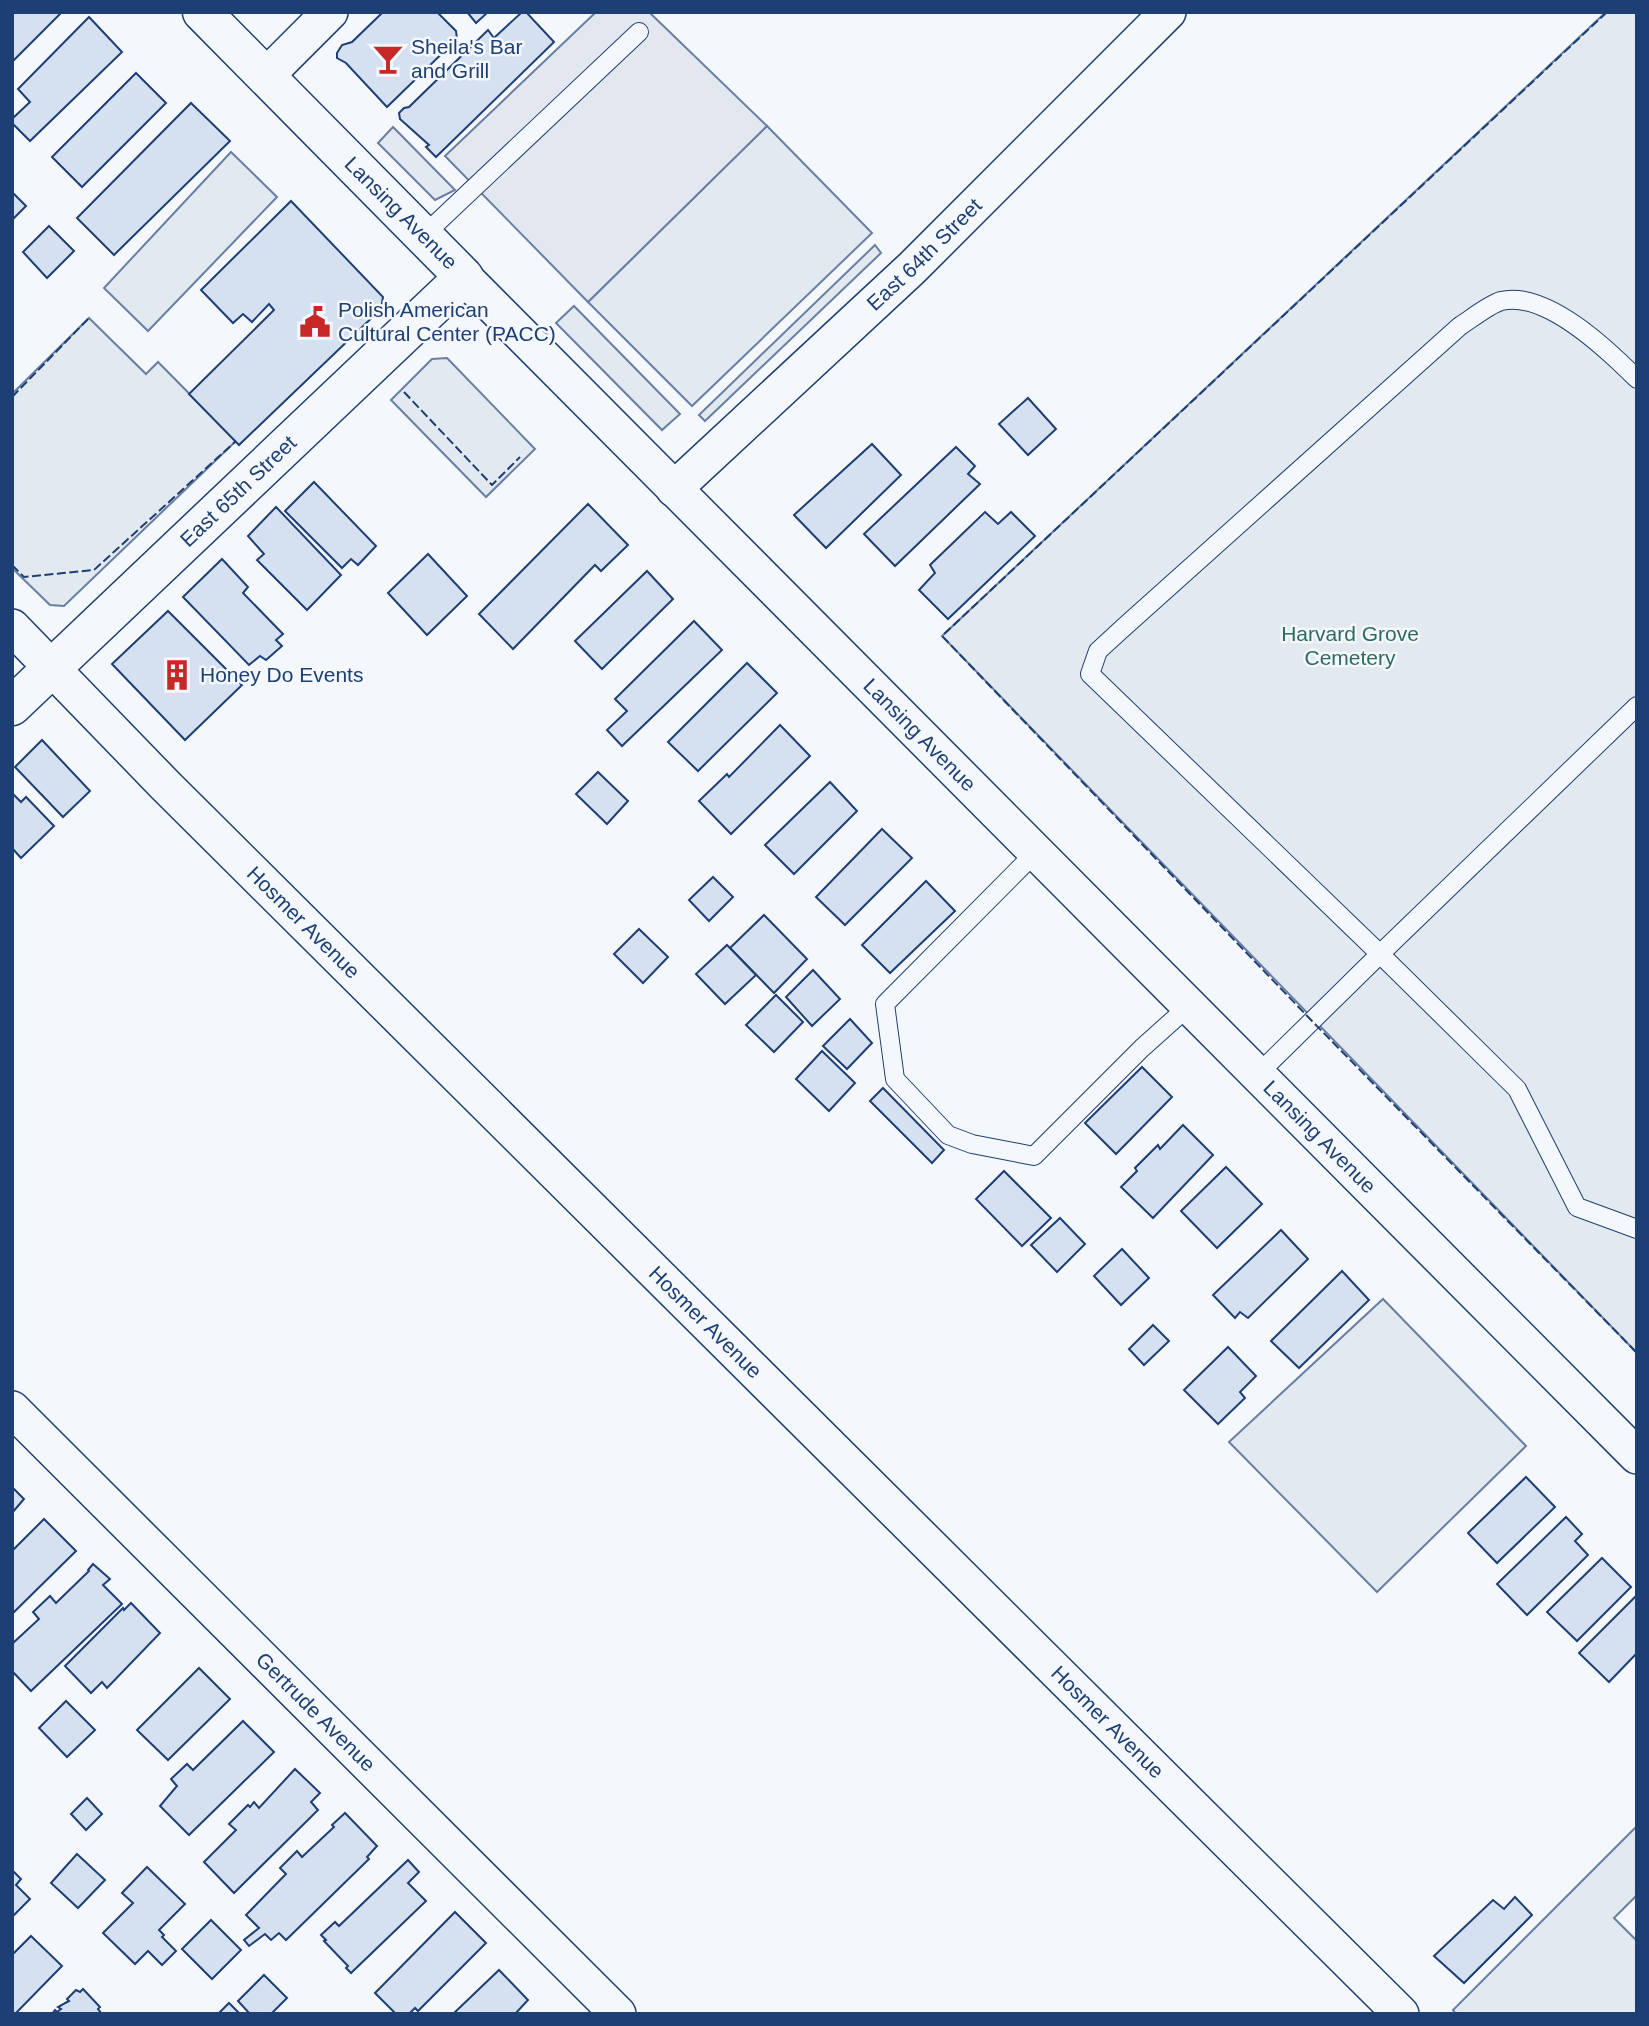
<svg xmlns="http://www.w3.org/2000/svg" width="1649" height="2026" font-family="Arial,sans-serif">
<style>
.green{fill:#e3e9f0;stroke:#687fa3;stroke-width:2}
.parking{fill:#e3e8f0;stroke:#687fa3;stroke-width:2}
.building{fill:#d5e0f0;stroke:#1d3f73;stroke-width:2}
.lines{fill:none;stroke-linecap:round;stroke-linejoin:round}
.service-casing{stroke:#1d3f73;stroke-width:20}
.minor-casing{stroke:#1d3f73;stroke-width:38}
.tertiary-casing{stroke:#1d3f73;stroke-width:41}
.service{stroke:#f4f7fb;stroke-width:18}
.minor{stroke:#f4f7fb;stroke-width:35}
.tertiary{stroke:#f4f7fb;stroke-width:38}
.fence{stroke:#1d3f73;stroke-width:2;stroke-dasharray:9 3.5;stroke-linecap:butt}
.labels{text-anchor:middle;stroke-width:5;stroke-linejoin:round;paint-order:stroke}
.poi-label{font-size:21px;fill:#1d3f73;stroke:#f4f7fb;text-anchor:start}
.street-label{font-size:21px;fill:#1d3f73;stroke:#f4f7fb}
.park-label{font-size:21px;fill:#2c6c60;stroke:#f4f7fb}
</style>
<rect width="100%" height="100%" fill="#f4f7fb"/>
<g class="green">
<path d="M1606,12h31v1341l-695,-717z"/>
<path d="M767,126l105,107 -180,173 -104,-104z"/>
<path d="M393,127l62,63 -20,10 -57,-57z"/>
<path d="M231,152l46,45 -129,134 -44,-43z"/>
<path d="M875,245l6,8 -176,168 -6,-6z"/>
<path d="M574,306l106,108 -18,16 -106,-107z"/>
<path d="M89,318l57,56 12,-12 78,79 -172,165 -14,-1 -38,-37v-174z"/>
<path d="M447,358l88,91 -49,48 -95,-97 41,-41z"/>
<path d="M1383,1299l143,147 -149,146 -148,-150z"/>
<path d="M1637,1826v69l-23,23 23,23v73h-181l-3,-4z"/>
</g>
<path class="parking" d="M596,12h53l118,114 -179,176 -143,-146z"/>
<g class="building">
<path d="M12,12h50l-50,50z"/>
<path d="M383,12h54l19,19 1,8 -70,68 -41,-44 -9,-5v-5l5,-8 10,-3z"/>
<path d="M467,12h21l-12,11z"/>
<path d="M522,12h4l28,30 -118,115 -10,-10 3,-2 -29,-26 -1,-6 5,-5 5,-1 79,-77 6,8z"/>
<path d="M89,17l33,35 -92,89 -18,-18v-4l18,-17 -12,-13z"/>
<path d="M136,73l30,30 -84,84 -30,-30z"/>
<path d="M191,103l39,38 -116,114 -37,-37z"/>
<path d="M12,192l14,14 -14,14z"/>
<path d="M291,201l92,96 -2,12 -142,136 -50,-51 85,-84 -5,-6 -17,18 -9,-8 -10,9 -32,-33z"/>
<path d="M49,226l25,25 -27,27 -24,-26z"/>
<path d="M1028,398l28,31 -28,26 -29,-31z"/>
<path d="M872,444l29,31 -75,73 -32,-33z"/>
<path d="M956,447l19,19 -7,8 12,10 -85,82 -31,-32z"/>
<path d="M314,482l62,64 -18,19 -7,-6 -9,9 -57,-57z"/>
<path d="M588,504l40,41 -27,26 -6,-6 -82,84 -34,-35z"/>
<path d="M276,507l65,68 -34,35 -50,-50 7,-6 -16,-18z"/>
<path d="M985,512l13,12 13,-12 24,24 -87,83 -29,-29 16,-17 -5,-8z"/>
<path d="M428,554l39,42 -40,39 -39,-42z"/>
<path d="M222,559l26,28 -5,6 40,41 -7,6 6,6 -16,14 -6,-4 -11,9 -66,-68z"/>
<path d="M647,571l26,28 -71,70 -27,-28z"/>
<path d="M168,611l74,74 -57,55 -73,-76z"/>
<path d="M694,621l28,29 -100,96 -15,-16 20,-19 -12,-12z"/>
<path d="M747,663l30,30 -79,78 -30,-29z"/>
<path d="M780,725l30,31 -79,78 -32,-33 28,-27 2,3z"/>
<path d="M42,740l48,51 -27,26 -48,-50z"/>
<path d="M598,772l30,29 -21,23 -31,-30z"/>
<path d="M830,782l27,29 -63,63 -29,-29z"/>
<path d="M12,793l9,9 5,-5 28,29 -33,32 -9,-10z"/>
<path d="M882,829l30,29 -67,67 -29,-28z"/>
<path d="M713,877l20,20 -24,24 -20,-21z"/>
<path d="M926,881l29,30 -65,62 -28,-28z"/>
<path d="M764,915l43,44 -33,34 -44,-45z"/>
<path d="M639,929l29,28 -25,26 -29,-29z"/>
<path d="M727,945l29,30 -31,29 -29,-30z"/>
<path d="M813,970l27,29 -28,27 -26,-29z"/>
<path d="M776,995l27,27 -29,30 -28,-27z"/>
<path d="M850,1019l22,24 -25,26 -24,-23z"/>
<path d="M822,1051l33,32 -26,28 -33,-32z"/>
<path d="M1142,1067l30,30 -56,57 -31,-31z"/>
<path d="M883,1088l61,62 -12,13 -62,-62z"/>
<path d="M1183,1125l30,30 -60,63 -32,-31 16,-16 -2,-3 23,-23 2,4z"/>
<path d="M1226,1167l36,37 -45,44 -36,-37z"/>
<path d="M1004,1171l47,47 -29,28 -46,-47z"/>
<path d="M1060,1218l25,26 -28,28 -26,-27z"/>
<path d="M1281,1230l27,29 -60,59 -8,-6 -5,6 -22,-23z"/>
<path d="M1122,1249l27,29 -28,27 -27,-29z"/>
<path d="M1342,1271l27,29 -70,68 -28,-27z"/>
<path d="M1153,1325l16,16 -25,24 -15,-16z"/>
<path d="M1228,1347l28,29 -16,16 5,6 -27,26 -34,-34z"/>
<path d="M1526,1477l29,30 -58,56 -29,-30z"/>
<path d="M12,1487l12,12 -12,14z"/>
<path d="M1566,1517l16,17 -7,7 13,14 -61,60 -30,-31z"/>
<path d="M44,1519l32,32 -64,63v-63z"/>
<path d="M1602,1558l29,29 -54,54 -30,-29z"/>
<path d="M93,1564l17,15 -7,6 19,19 -91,87 -19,-20v-27l27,-25 -6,-7 17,-16 6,7 33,-32 -1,-1z"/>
<path d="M1637,1595v58l-28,29 -30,-29z"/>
<path d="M131,1603l29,30 -53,55 -5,-6 -11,11 -26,-27 58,-58 1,2z"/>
<path d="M199,1668l31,31 -62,61 -31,-30z"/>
<path d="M66,1701l29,29 -28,27 -28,-29z"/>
<path d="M243,1721l31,31 -85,83 -29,-29 17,-20 -6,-7 16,-15 6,6z"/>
<path d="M295,1769l25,24 -9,9 7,8 -84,83 -30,-31 32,-32 -7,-6 19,-19 2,2 4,-5 5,6z"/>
<path d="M87,1798l15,16 -16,16 -15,-16z"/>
<path d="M345,1813l32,33 -10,11 2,2 -83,81 -7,-7 -8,7 -6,-6 -16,12 -5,-6 15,-12 -13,-13 40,-41 -6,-6 17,-17 5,6 32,-30 -2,-2z"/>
<path d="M77,1854l28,26 -27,28 -27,-25z"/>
<path d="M408,1860l11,12 -11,11 18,18 -75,72 -5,-5 2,-2 -24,-25 2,-1 -5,-5 14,-13 4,4z"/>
<path d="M147,1867l38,37 -26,26 5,5 -2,2 14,14 -14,14 -14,-14 -13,13 -32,-31 30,-30 -11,-10z"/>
<path d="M12,1870l9,9 -5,6 14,14 -18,18z"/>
<path d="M1515,1897l17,18 -68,68 -30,-27 59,-56 11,9z"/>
<path d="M455,1912l31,31 -68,68 -3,-3 -6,6h-13l-21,-21z"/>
<path d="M211,1920l30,30 -29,29 -30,-30z"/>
<path d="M31,1936l31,30 -47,48h-3v-59z"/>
<path d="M499,1970l29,30 -13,14h-62z"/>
<path d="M264,1975l23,23 -16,16h-21l-12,-13z"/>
<path d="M83,1989l17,18 -2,2 4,5h-50l3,-4 2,2 4,-3 -3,-2 11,-6 -2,-2 9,-9 4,2z"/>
<path d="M229,2003l11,11h-22z"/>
</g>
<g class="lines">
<defs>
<g id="service">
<path d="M424,235l215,-203"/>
<path d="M1637,379c-29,-29 -91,-89 -136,-78 -11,3 -30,18 -41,25l-337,302 -25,23 -8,23 290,280 137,135 60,118 60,22"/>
<path d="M1036,852l-151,152 10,75 53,56 24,9 62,12 108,-108 48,-43"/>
<path d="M1258,1074l122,-120 257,-248"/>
</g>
<g id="minor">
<path d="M265,77l65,-65"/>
<path id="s1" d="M464,277l1173,1179"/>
<path id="s2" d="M674,489l238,-221 256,-256"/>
<path id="s3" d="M12,627l153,158 1236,1229"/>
<path id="s4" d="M12,1409l606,605"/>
</g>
<g id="tertiary">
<path id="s5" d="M12,706l452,-429 -262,-265"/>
</g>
</defs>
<use href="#service" class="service-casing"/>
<use href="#minor" class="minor-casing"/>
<use href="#tertiary" class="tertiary-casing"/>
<use href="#service" class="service"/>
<use href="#minor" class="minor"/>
<use href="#tertiary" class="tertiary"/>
<g class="fence">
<path d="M1607,12l-665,624 370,385 325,332"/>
<path d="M404,392l88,93 28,-28"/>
<path d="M12,397l77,-79"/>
<path d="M12,565l12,12 70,-7 142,-129"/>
</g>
</g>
<defs>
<symbol id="bar-bare" viewBox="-9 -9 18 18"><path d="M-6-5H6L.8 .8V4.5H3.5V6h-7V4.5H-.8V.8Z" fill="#c62828" stroke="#f4f7fb" stroke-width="2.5" paint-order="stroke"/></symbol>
<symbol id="civic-bare" viewBox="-9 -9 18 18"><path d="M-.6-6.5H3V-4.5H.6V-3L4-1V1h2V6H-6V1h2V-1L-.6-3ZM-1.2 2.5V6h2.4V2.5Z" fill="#c62828" stroke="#f4f7fb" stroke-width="2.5" paint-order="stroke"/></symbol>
<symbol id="building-bare" viewBox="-9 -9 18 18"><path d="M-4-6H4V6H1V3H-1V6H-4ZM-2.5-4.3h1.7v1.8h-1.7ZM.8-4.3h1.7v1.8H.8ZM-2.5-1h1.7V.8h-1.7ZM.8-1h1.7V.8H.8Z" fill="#c62828" stroke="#f4f7fb" stroke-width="2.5" paint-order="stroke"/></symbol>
</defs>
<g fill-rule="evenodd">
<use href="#bar-bare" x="366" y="37" width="44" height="44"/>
<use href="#civic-bare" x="293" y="300" width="44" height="44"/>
<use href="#building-bare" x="155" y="653" width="44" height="44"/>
</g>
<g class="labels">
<g class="poi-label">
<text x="411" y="54">Sheila's Bar<tspan x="411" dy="24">and Grill</tspan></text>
<text x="338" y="317">Polish American<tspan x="338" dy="24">Cultural Center (PACC)</tspan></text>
<text x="200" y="682">Honey Do Events</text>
</g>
<g class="street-label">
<text transform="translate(401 213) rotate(45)" y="7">Lansing Avenue</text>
<text dy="7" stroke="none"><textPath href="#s2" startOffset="343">East 64th Street</textPath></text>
<text dy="7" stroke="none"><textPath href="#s5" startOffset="312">East 65th Street</textPath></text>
<text dy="7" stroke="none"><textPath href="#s1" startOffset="646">Lansing Avenue</textPath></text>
<text dy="7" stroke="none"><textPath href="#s3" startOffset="415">Hosmer Avenue</textPath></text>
<text dy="7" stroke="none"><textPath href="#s1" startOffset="1213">Lansing Avenue</textPath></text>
<text dy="7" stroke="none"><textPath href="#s3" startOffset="982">Hosmer Avenue</textPath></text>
<text dy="7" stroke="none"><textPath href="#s4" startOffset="429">Gertrude Avenue</textPath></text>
<text dy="7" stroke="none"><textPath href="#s3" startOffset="1549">Hosmer Avenue</textPath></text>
</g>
<g class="park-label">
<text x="1350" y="641">Harvard Grove<tspan x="1350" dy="24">Cemetery</tspan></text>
</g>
</g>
<rect width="1649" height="2026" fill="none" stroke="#1d3f73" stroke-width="28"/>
</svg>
